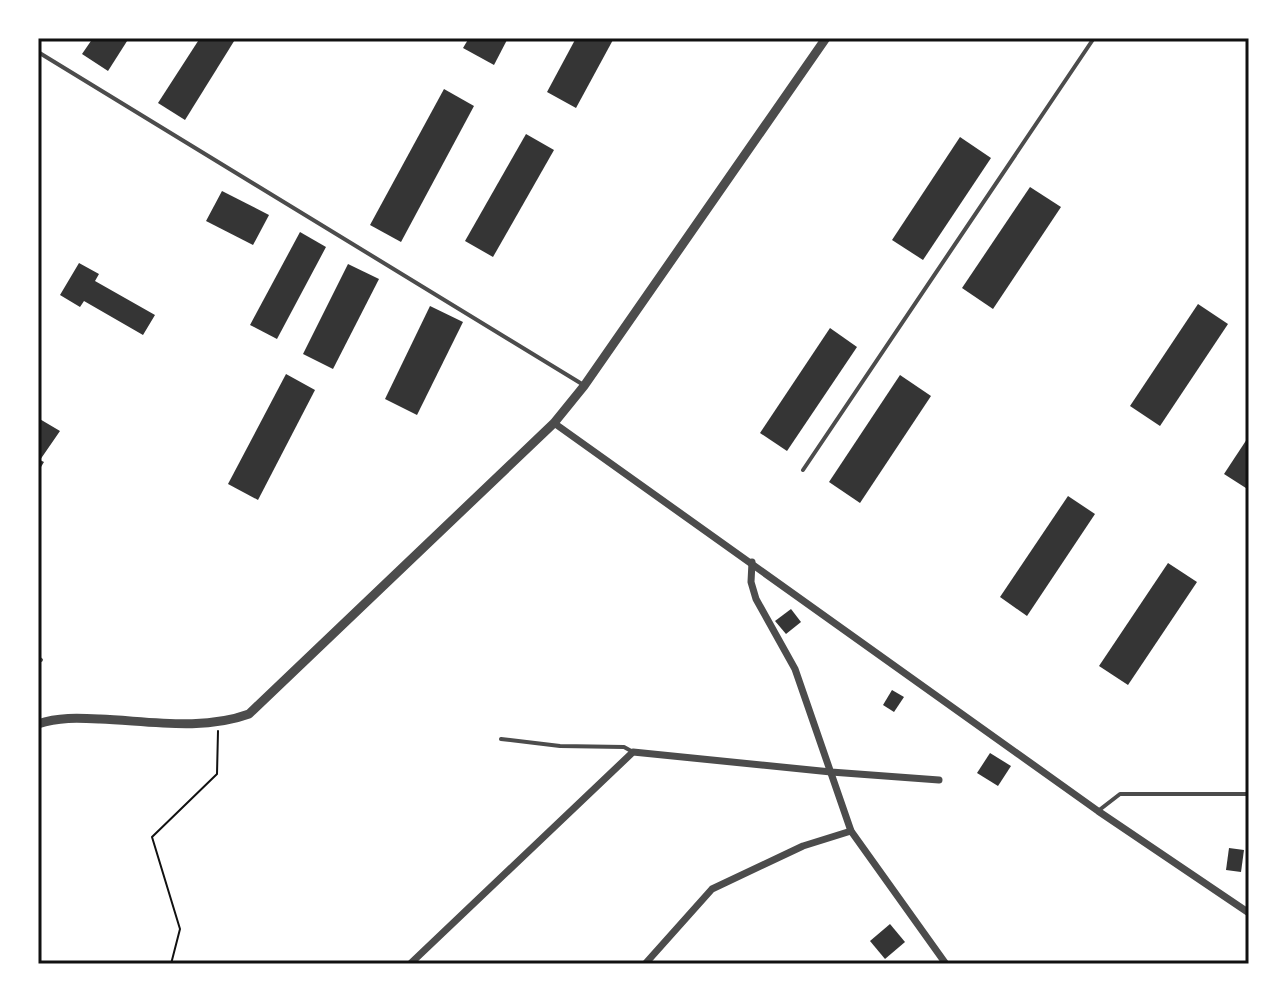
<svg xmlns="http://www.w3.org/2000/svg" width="1287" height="1002" font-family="'Alegreya Sans',sans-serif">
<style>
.building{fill:#353535}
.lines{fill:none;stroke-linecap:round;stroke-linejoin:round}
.path{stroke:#111;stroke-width:2}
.service{stroke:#4c4c4c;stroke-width:4}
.minor{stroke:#4c4c4c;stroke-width:7}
.tertiary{stroke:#4c4c4c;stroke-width:9}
.neatline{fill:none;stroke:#111;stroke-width:3}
</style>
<rect width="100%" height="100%" fill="#fff"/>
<g class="building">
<path d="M93,38h36l-21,33 -26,-17z"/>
<path d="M200,38h36l-51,82 -27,-17z"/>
<path d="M469,38h39l-14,27 -31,-17z"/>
<path d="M576,38h38l-38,70 -29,-16z"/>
<path d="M444,89l30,17 -73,136 -31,-17z"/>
<path d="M526,134l28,16 -61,107 -28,-16z"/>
<path d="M960,137l31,21 -68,102 -31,-20z"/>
<path d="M1030,187l31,20 -68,102 -31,-21z"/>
<path d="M222,191l47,24 -16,30 -47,-24z"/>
<path d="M300,232l26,15 -49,92 -27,-14z"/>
<path d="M79,263l20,11 -4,7 60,34 -12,20 -59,-34 -4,6 -20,-12z"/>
<path d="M348,264l31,15 -46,90 -30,-15z"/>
<path d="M1198,304l30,20 -68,102 -30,-20z"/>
<path d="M430,306l33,16 -46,93 -32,-16z"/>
<path d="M830,328l27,19 -70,104 -27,-18z"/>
<path d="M286,374l29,16 -57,110 -30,-16z"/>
<path d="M900,375l31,21 -71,107 -31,-21z"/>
<path d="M38,418l22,13 -20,29 4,2 -6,10z"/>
<path d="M1249,436v54l-25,-16z"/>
<path d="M1068,496l27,18 -68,102 -27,-19z"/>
<path d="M1168,563l29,19 -69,103 -29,-19z"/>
<path d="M791,609l10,13 -15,12 -11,-13z"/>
<path d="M892,690l12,7 -10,15 -11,-7z"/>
<path d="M990,753l21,13 -13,20 -21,-13z"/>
<path d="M1229,848l15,2 -3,22 -15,-2z"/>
<path d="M890,924l15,18 -20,17 -15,-18z"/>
</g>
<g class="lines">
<path class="path" d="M171,964l9,-35 -28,-92 65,-63 1,-43"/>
<g class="service">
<path d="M38,52l544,332"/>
<path d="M803,470l291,-432"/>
<path d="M38,658l3,2"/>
<path d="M501,739l59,7 64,1 9,5"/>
<path d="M1098,811l22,-17h129"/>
</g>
<g class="minor">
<path d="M554,423l544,388 151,102"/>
<path d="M752,562l-1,20 5,17 39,70 56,162 95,133"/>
<path d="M410,964l223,-212 198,20 108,8"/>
<path d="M645,964l67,-75 91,-43 48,-15"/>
</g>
<path class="tertiary" d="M38,724c21,-7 40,-6 62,-5 48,2 103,12 149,-5l305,-291 30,-37 242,-348"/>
</g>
<rect width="1287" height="1002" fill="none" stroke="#ffffff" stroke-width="80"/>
<rect x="40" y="40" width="1207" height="922" class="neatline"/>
</svg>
